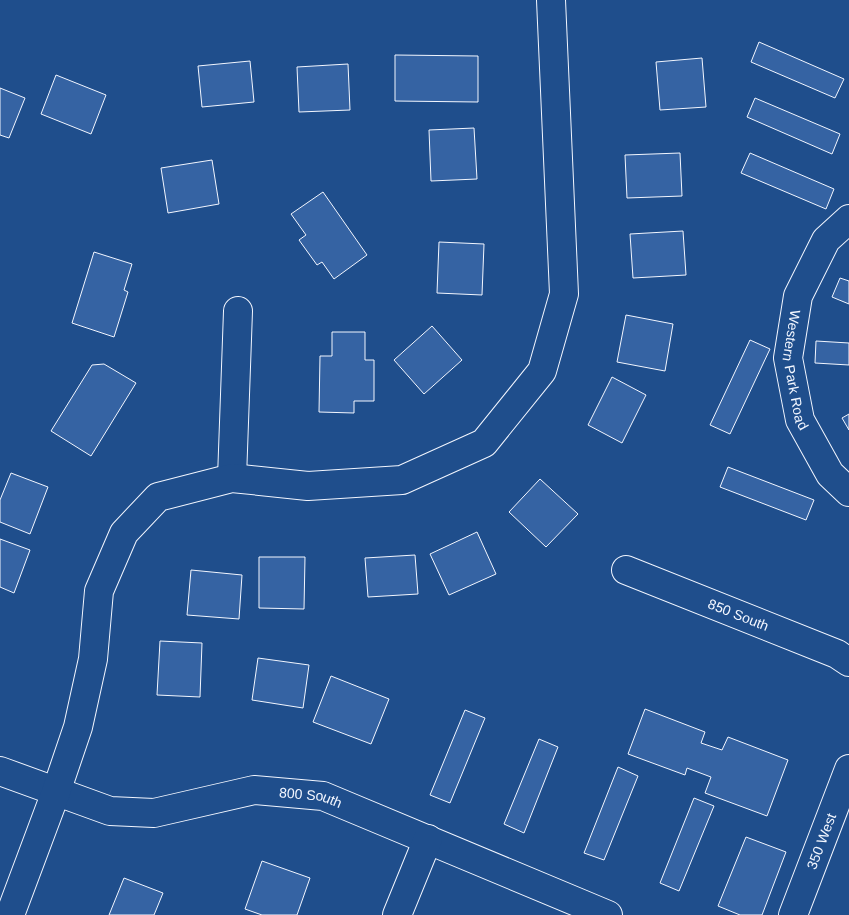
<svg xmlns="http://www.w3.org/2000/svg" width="849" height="915" font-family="Arial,sans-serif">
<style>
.building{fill:#3563a3;stroke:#f2f6ff}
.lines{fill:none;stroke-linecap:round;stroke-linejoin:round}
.minor-casing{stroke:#f2f6ff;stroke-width:30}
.minor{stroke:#1f4e8c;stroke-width:28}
.labels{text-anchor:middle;stroke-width:4;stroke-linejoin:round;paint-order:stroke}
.street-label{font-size:14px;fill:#f2f6ff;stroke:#1f4e8c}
</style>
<rect width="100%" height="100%" fill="#1f4e8c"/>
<g class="building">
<path d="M759,42l85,37 -9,19 -84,-36z"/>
<path d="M395,55l83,1v46l-83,-1z"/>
<path d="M702,58l4,49 -46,3 -4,-48z"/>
<path d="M250,61l4,41 -52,5 -4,-41z"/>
<path d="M348,64l2,46 -51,2 -2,-45z"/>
<path d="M56,75l50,20 -15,39 -50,-20z"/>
<path d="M0,88l25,10 -16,40 -9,-3z"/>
<path d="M755,98l85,36 -8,20 -85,-37z"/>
<path d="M474,128l3,51 -46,2 -2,-51z"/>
<path d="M680,153l2,43 -55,2 -2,-43z"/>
<path d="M750,153l84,36 -8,20 -85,-36z"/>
<path d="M212,160l7,44 -51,9 -7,-45z"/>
<path d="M323,192l44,63 -33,24 -12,-17 -5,3 -18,-25 7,-5 -15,-21z"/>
<path d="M683,231l3,44 -53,3 -3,-44z"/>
<path d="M439,242l45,2 -2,51 -45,-2z"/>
<path d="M94,252l38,12 -8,26 4,2 -14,45 -42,-14z"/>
<path d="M840,278l9,3v23l-17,-7z"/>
<path d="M626,315l47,9 -8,47 -48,-9z"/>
<path d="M432,326l30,34 -38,34 -30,-34z"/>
<path d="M332,332h33v28h9v41h-20v12l-35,-1 1,-56h12z"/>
<path d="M750,340l20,9 -40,85 -20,-9z"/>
<path d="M816,341l33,2v22l-34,-2z"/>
<path d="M104,364l32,19 -45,73 -40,-25 41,-66z"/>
<path d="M612,377l34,18 -24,48 -34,-18z"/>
<path d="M849,414v16l-7,-12z"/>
<path d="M728,467l86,33 -8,20 -86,-33z"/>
<path d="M11,473l37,14 -18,47 -30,-12v-22z"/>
<path d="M540,479l38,35 -32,33 -37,-35z"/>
<path d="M477,532l19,42 -47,21 -19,-41z"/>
<path d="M0,539l30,11 -16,43 -14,-6z"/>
<path d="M415,555l3,39 -50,3 -3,-39z"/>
<path d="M259,557h46l-1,52 -45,-1z"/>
<path d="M191,570l51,5 -3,44 -52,-4z"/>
<path d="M160,641l42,2 -2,54 -43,-2z"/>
<path d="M258,658l51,7 -6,43 -51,-8z"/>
<path d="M331,676l58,23 -18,45 -58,-22z"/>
<path d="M645,709l60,23 -4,11 21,7 6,-13 60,23 -21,56 -62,-23 6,-16 -24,-9 -2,7 -57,-21z"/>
<path d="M465,710l20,8 -35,85 -20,-8z"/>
<path d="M539,739l19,8 -34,86 -20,-9z"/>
<path d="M618,767l20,9 -34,84 -20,-7z"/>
<path d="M694,798l20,8 -35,85 -19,-8z"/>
<path d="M746,837l40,15 -24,63h-22l-22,-9z"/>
<path d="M262,861l48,17 -13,37h-35l-17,-6z"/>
<path d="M124,878l39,15 -9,22h-45z"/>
</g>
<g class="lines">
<defs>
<g id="minor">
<path id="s1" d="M849,219l-23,21 -28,56 -10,62 12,62 30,54 19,18"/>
<path d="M232,478l6,-167"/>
<path id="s2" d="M626,570l211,84 12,8"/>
<path id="s3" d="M0,771l110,40 44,2 100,-23 69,6 285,119"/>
<path d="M10,915l46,-123 22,-65 15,-68 6,-68 25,-58 34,-36 74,-19 76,8 94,-6 82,-37 58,-72 22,-77 -13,-294"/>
<path d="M397,915l31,-76"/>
<path id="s4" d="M793,915l56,-146"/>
</g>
</defs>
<use href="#minor" class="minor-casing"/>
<use href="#minor" class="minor"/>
</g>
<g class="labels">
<g class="street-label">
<text dy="5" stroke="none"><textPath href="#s1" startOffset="169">Western Park Road</textPath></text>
<text dy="5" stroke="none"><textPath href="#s2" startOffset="121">850 South</textPath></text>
<text dy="5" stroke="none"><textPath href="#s3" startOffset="321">800 South</textPath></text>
<text dy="5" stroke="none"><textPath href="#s4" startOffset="79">350 West</textPath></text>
</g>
</g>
</svg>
